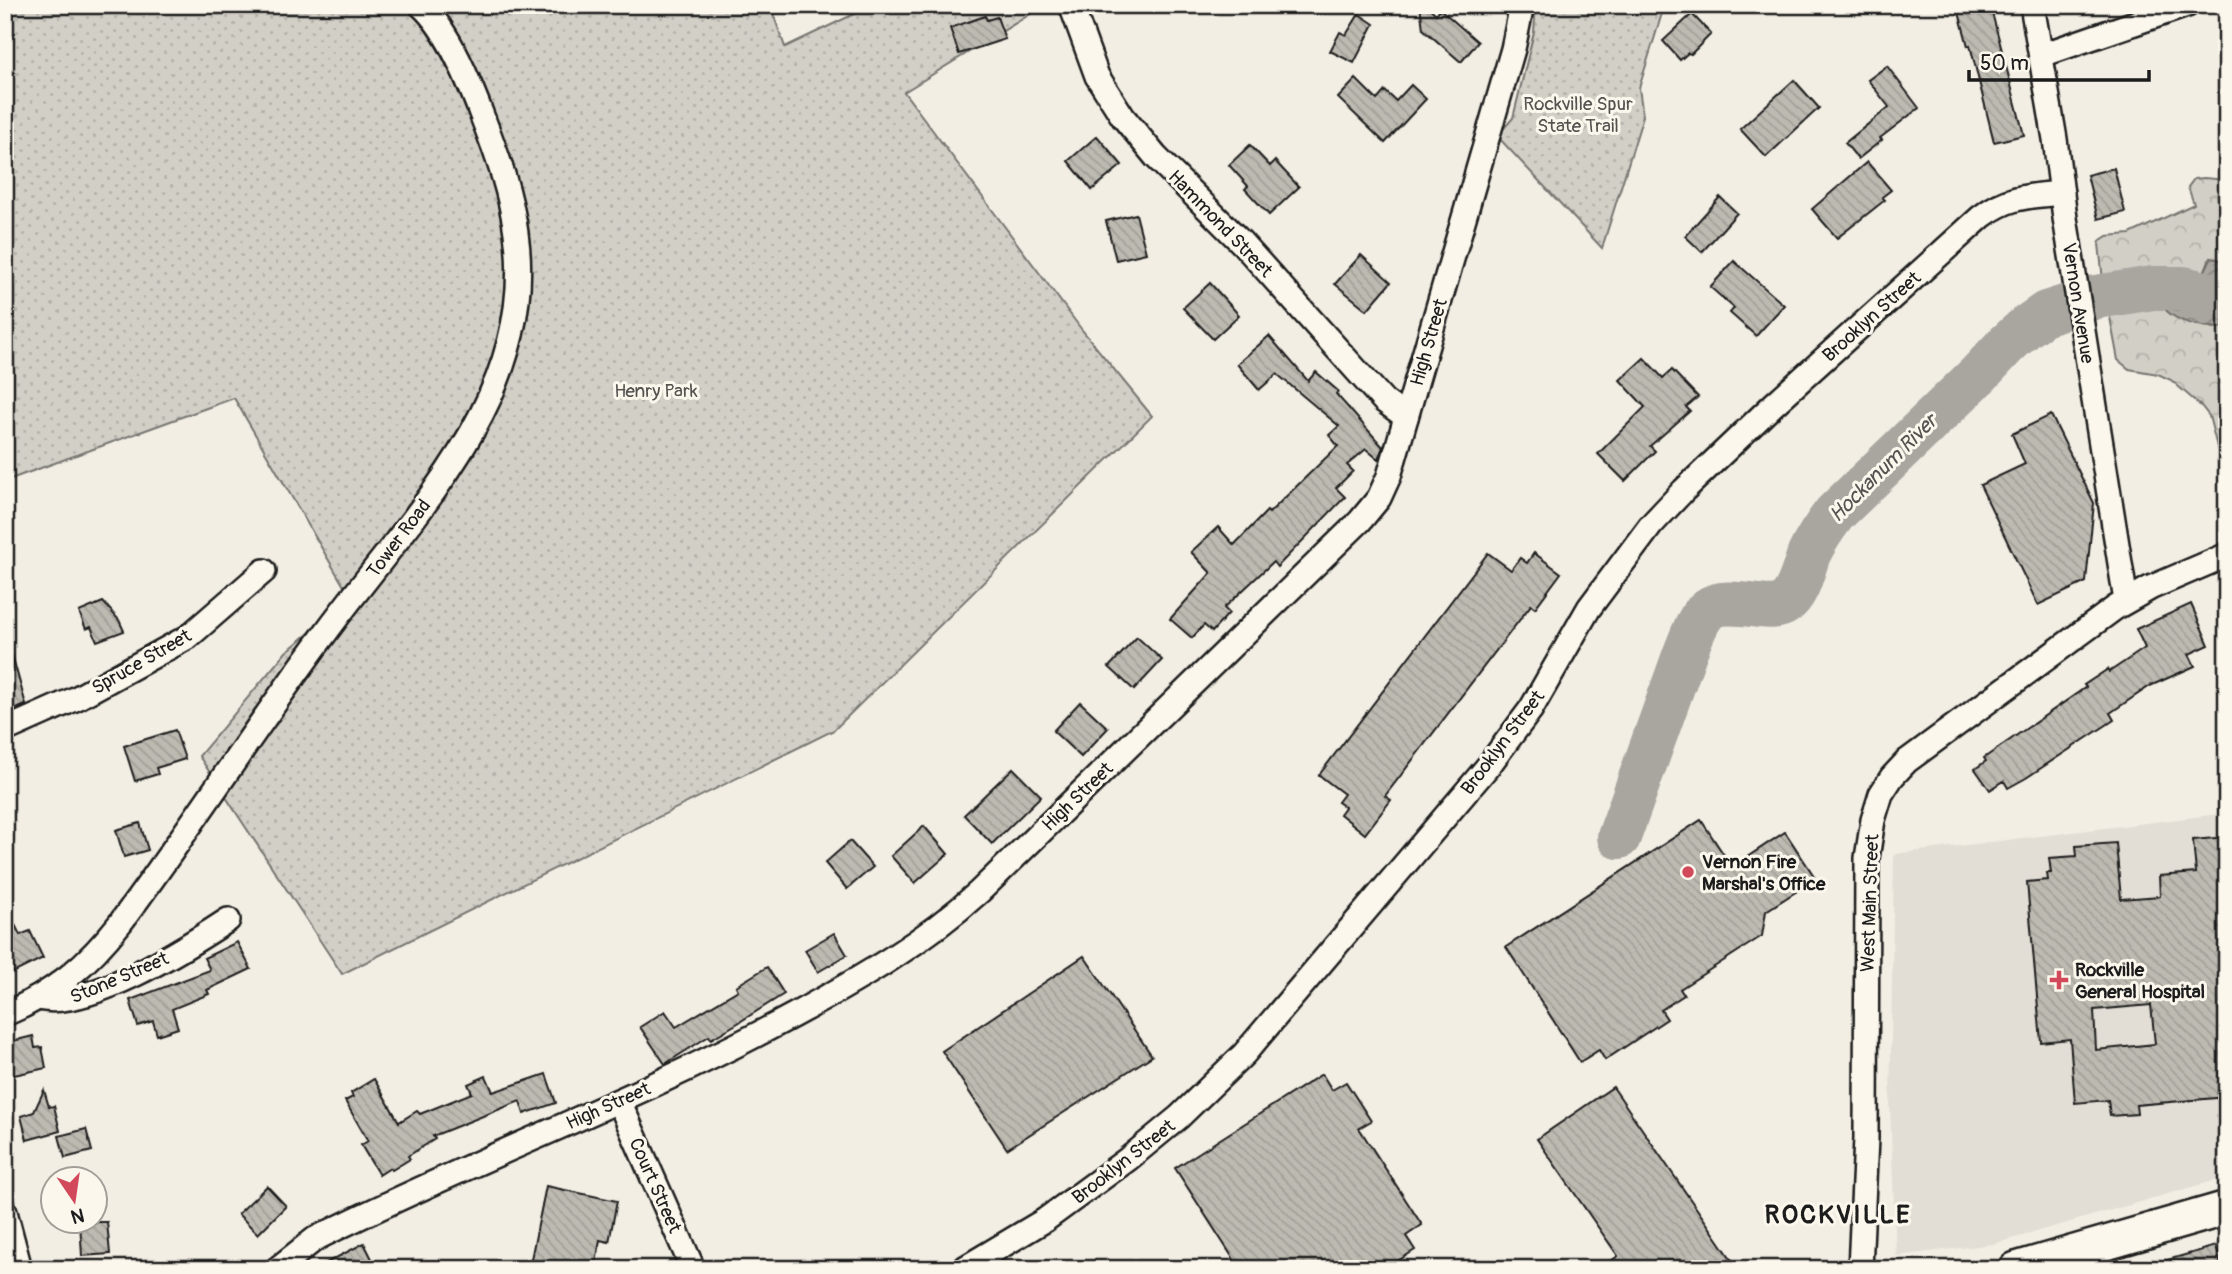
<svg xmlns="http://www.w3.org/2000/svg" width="2232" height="1274" font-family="Pangolin,sans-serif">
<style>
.built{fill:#e2ded5}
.forest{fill:url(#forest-crowns);stroke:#777671;stroke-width:2}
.park{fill:url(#park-dots);stroke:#777671;stroke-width:2}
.water{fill:url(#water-waves);stroke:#716f6b;stroke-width:2}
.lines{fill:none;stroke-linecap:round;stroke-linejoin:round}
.river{stroke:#a9a6a0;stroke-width:44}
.building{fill:url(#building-back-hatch);stroke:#1c1c1c;stroke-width:2;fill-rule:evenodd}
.minor-casing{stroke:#1c1c1c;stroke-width:28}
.secondary-casing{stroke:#1c1c1c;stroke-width:38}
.minor{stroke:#fbf7ec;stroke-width:23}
.secondary{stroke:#fbf7ec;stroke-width:33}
.poi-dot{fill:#d1495b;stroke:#fbf7ec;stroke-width:2.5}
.labels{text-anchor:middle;stroke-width:6;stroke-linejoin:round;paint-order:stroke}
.park-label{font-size:19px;fill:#53524f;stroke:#fbf7ec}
.street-label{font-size:19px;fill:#1c1c1c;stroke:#fbf7ec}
.poi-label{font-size:19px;font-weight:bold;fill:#1c1c1c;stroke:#fbf7ec;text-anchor:start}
.water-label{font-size:21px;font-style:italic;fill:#545351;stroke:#fbf7ec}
.district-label{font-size:26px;font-weight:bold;letter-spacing:2px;fill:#1c1c1c;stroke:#fbf7ec}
</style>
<defs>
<pattern id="forest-crowns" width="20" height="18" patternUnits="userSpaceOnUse" patternTransform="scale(1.75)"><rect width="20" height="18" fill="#d2cfc6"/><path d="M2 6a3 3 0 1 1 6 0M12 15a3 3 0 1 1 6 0" fill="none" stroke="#b4b1aa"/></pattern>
<pattern id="park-dots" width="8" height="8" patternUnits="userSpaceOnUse" patternTransform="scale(1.75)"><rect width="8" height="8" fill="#d2cfc6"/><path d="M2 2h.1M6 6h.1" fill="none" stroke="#b4b1aa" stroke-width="1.8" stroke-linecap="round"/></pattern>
<pattern id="water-waves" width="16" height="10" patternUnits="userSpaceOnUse" patternTransform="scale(1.75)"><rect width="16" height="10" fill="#a9a6a0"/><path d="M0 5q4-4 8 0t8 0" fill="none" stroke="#898682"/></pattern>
<pattern id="building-back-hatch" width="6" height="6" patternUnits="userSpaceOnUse" patternTransform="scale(1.75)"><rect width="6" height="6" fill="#bdbab1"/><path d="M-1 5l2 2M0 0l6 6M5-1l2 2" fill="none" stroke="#a29f98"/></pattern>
</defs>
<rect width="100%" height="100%" fill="#f2eee4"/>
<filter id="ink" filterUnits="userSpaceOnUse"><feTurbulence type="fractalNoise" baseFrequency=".0143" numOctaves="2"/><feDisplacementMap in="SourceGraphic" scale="14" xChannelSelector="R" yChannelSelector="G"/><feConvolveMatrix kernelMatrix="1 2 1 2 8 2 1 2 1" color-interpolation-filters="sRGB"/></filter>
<g filter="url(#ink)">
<path class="built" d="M2227,813v364l-233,67 -98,12 -6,-149 4,-253z"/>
<path class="forest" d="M2204,178l23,2v87l-6,-7h-12l-5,13 -42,14 50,41 15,-1v145l-9,-21 -9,-35 -7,-9 -31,-27 -13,-6 -29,-5 -11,-9 -15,-80 -4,-36 2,-4 6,-4 23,-2 64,-30 -6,-17 6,-8z"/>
<g class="park">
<path d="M5,5h765l15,42 88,-42h172l-141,87 178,238 70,86 -318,314 -492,244 -143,-218 87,-104 23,-19 36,-45 -111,-190 -229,83z"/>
<path d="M1536,5h135v2l-8,3 -24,78 4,28 -41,132 -105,-112 16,-18 21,-86z"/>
</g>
<path class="water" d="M2211,258l10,2 6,7v60c-24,2 -73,-6 -67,-39l44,-15z"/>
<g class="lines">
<path class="river" d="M1619,837l66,-184c19,-49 21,-54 74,-47 9,1 19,2 26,-3 14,-10 18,-33 24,-49 7,-15 16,-28 26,-41l144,-139 27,-29 20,-18 20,-14 50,-16 57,-9h30l44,10"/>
</g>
<g class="building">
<path d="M1420,5h6l10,9 4,-5 38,33 -17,20 -38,-33z"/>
<path d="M1957,5h33l34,130 -30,7 -24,-97 -2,1z"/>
<path d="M1359,14l15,10 -20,39 -24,-12 10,-19 6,3z"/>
<path d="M1692,14l19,20 -20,20 -3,-1 -8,7 -17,-19z"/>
<path d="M985,16l2,4 10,-3 8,22 -46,15 -9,-26z"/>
<path d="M1887,66l32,42 -39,30 2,2 -24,19 -13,-16 44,-36 -21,-27z"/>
<path d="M1356,79l21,21 8,-9 11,10 15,-16 15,14 -41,44 -47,-45z"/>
<path d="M1794,80l25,28 -53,49 -26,-28z"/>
<path d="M1097,136l25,29 -30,25 -24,-29z"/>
<path d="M1250,145l20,21 5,-5 24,26 -30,28 -24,-26 3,-3 -19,-21z"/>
<path d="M1867,162l24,28 -9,7 3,3 -48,38 -25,-29z"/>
<path d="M2114,168l11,44 -27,7 -11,-44z"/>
<path d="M1720,197l17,16 -35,39 -17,-16z"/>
<path d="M1136,214l10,39 -30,7 -10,-39z"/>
<path d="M1361,255l30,27 -24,28 -32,-26z"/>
<path d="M1734,261l50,44 -28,31 -26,-23 4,-5 -24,-21z"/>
<path d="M1210,283l29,32 -26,24 -30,-31z"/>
<path d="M1269,336l39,45 8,-9 22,19 -2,3 47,53 -5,12 -12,-10 -19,16 6,6 -17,17 9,9 -68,70 -4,-5 -49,46 5,5 -17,19 -8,-7 -12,13 -22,-19 41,-46 -20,-21 27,-25 16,18 33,-34 2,2 69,-67 -9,-11 10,-9 -62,-52 -18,16 -22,-26z"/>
<path d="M1644,358l19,20 9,-8 26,27 -12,10 4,4 -40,35 5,5 -30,30 -27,-27 47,-47 -25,-27z"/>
<path d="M2051,415l43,88 -8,79 -48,23 -58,-120 45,-21 -13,-30z"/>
<path d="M1488,553l23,17 9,-12 7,5 7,-10 27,20 -26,35 -4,-3 -146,191 6,4 -26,34 -25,-20 5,-7 -7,-5 6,-8 -25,-19z"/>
<path d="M103,602l16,18 5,11 -27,10 -6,-14 -5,2 -7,-17z"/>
<path d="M2191,604l18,41 -20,9 6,12 -45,20 -40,27 4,7 -88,58 -18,10 -4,-7 -14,9 -15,-21 11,-8 -2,-3 102,-71 -2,-2 24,-16 1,3 36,-24 -9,-19z"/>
<path d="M1137,637l25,23 -28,30 -25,-23z"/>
<path d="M5,651h6l15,54 -21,8z"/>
<path d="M1080,702l28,26 -27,29 -28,-26z"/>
<path d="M175,730l10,29 -29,9 2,6 -23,7 -11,-35z"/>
<path d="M1013,768l28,28 -49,48 -28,-29z"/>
<path d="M1701,820l31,47 53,-35 29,44 -17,10 3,3 -34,22 -4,25 -82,53 4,6 -23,15 6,9 -62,41 -6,-10 -19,12 -74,-115z"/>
<path d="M140,823l8,27 -24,7 -8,-27z"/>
<path d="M924,826l24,28 -33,29 -24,-27z"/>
<path d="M2227,837v260l-91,8 1,9 -27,2 -2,-16 -33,3 -5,-64 -29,3 -14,-160 21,-2 -1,-7h4l-2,-15 28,-2 -1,-10 40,-3 5,56 39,-3 -1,-20 37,-3 -3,-33zM2151,1005l4,39 -59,6 -2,-40z"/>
<path d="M850,841l23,26 -26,22 -22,-26z"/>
<path d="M5,904l15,31 10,-4 13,27 -38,19z"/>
<path d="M834,933l13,22 -29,17 -13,-22z"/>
<path d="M237,942l14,27 -44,21 2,4 -37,15 6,19 -21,7 -4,-14 -15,5 -8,-26 80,-30 -6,-12z"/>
<path d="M1084,956l68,100 -145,93 -65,-98z"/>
<path d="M767,967l17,27 -46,29 -27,16 -2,-3 -44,28 -25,-37 25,-16 11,16 62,-37 -2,-4z"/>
<path d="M33,1036l2,12 7,-1 4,21 -41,9v-34z"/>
<path d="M546,1074l10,29 -32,11 -4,-13 -87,35 2,3 -27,17 2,3 -18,11 -2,-2 -11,7 -18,-30 7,-4 -23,-40 8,-4 -2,-4 23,-14 25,43 18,-11 3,3 52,-21 -4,-9 18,-8 7,16z"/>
<path d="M1322,1074l10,16 14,-8 25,39 -12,7 63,97 -16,11 9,14 -30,19h-145l-65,-101z"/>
<path d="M1613,1087l119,173 -13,9h-120l19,-13 -81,-117z"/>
<path d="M44,1090l5,17 5,-1 6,25 -33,9 -6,-24 13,-4z"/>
<path d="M86,1129l6,22 -27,7 -6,-22z"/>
<path d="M267,1186l19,20 -28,28 -20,-20z"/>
<path d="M546,1186l71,15 -8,41 -9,-2 -5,29h-66z"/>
<path d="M80,1222h27l3,32 -28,2z"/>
<path d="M364,1243l13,26h-62z"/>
<path d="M2216,1246l6,23h-65v-6z"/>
</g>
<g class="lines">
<defs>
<g id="minor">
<path d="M1071,5l26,71 26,41 33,40 86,86 142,158 22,16"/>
<path d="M2032,5l23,134 10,79 61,383"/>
<path d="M2042,55l145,-50"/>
<path d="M5,730l72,-32 111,-61 76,-66"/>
<path d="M38,998c49,13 149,-51 190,-78"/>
<path d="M5,1014c49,-20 84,-51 116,-92 70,-94 133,-193 203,-287 87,-120 215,-239 192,-402 -5,-39 -18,-76 -32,-112 -13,-35 -35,-91 -63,-116"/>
<path d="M619,1101l74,168"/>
<path d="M5,1212l15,57"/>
<path d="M277,1269l38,-30c157,-79 324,-140 479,-224 66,-36 130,-73 185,-123l381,-371 19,-23 10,-22 124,-427 9,-44"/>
<path d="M963,1269l82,-49 83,-61 51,-42 65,-63 245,-289 42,-56 58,-101 62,-83 33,-35 88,-84 209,-189c27,-21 48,-21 81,-24"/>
<path d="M1860,1269l6,-131 1,-280 6,-38 8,-26 11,-17 15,-16 208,-153 35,-20 77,-33"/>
</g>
<path id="secondary" d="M2016,1269l211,-61"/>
</defs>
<use href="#minor" class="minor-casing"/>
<use href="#secondary" class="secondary-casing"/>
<use href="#minor" class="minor"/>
<use href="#secondary" class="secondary"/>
</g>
</g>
<g class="poi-dot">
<circle cx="1688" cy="872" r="7"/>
<path d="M2055.5 969.5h7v7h7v7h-7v7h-7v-7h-7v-7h7z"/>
</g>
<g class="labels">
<g class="park-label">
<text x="1578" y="110">Rockville Spur<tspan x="1578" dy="22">State Trail</tspan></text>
<text x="656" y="397">Henry Park</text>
</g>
<g class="street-label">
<text transform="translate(1221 223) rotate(46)" y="7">Hammond Street</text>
<text transform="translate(2079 303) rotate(81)" y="7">Vernon Avenue</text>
<text transform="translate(1871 316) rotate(-42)" y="7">Brooklyn Street</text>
<text transform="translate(1428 342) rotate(-74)" y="7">High Street</text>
<text transform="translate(398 538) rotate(-53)" y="7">Tower Road</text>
<text transform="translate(141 661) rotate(-30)" y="7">Spruce Street</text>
<text transform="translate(1502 742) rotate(-53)" y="7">Brooklyn Street</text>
<text transform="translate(1077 796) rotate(-44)" y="7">High Street</text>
<text transform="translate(1869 903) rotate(-88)" y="7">West Main Street</text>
<text transform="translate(119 977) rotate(-23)" y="7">Stone Street</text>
<text transform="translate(608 1105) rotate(-24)" y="7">High Street</text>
<text transform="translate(1123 1161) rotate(-38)" y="7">Brooklyn Street</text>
<text transform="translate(656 1185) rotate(66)" y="7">Court Street</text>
</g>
<g class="poi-label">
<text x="1702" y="868">Vernon Fire<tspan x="1702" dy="22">Marshal's Office</tspan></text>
<text x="2075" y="976">Rockville<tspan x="2075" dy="22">General Hospital</tspan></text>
</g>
<g class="water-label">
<text transform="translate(1883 468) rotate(-45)" y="7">Hockanum River</text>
</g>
<g class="district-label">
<text x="1838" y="1223">ROCKVILLE</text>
</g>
</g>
<rect width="2232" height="1274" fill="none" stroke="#fbf7ec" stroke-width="28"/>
<rect x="14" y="14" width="2204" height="1246" fill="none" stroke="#1c1c1c" stroke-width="2.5" filter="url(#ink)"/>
<g transform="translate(74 1200) rotate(167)"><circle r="33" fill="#fbf7ec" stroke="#a29f99" stroke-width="2"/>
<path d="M0-5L12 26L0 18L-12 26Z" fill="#d1495b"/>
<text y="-10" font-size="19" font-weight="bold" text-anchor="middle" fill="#1c1c1c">N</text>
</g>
<path d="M1969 70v10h180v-10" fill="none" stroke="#1c1c1c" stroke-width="3.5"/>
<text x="1980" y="70" font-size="21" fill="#1c1c1c" stroke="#fbf7ec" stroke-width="5" paint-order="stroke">50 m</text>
</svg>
